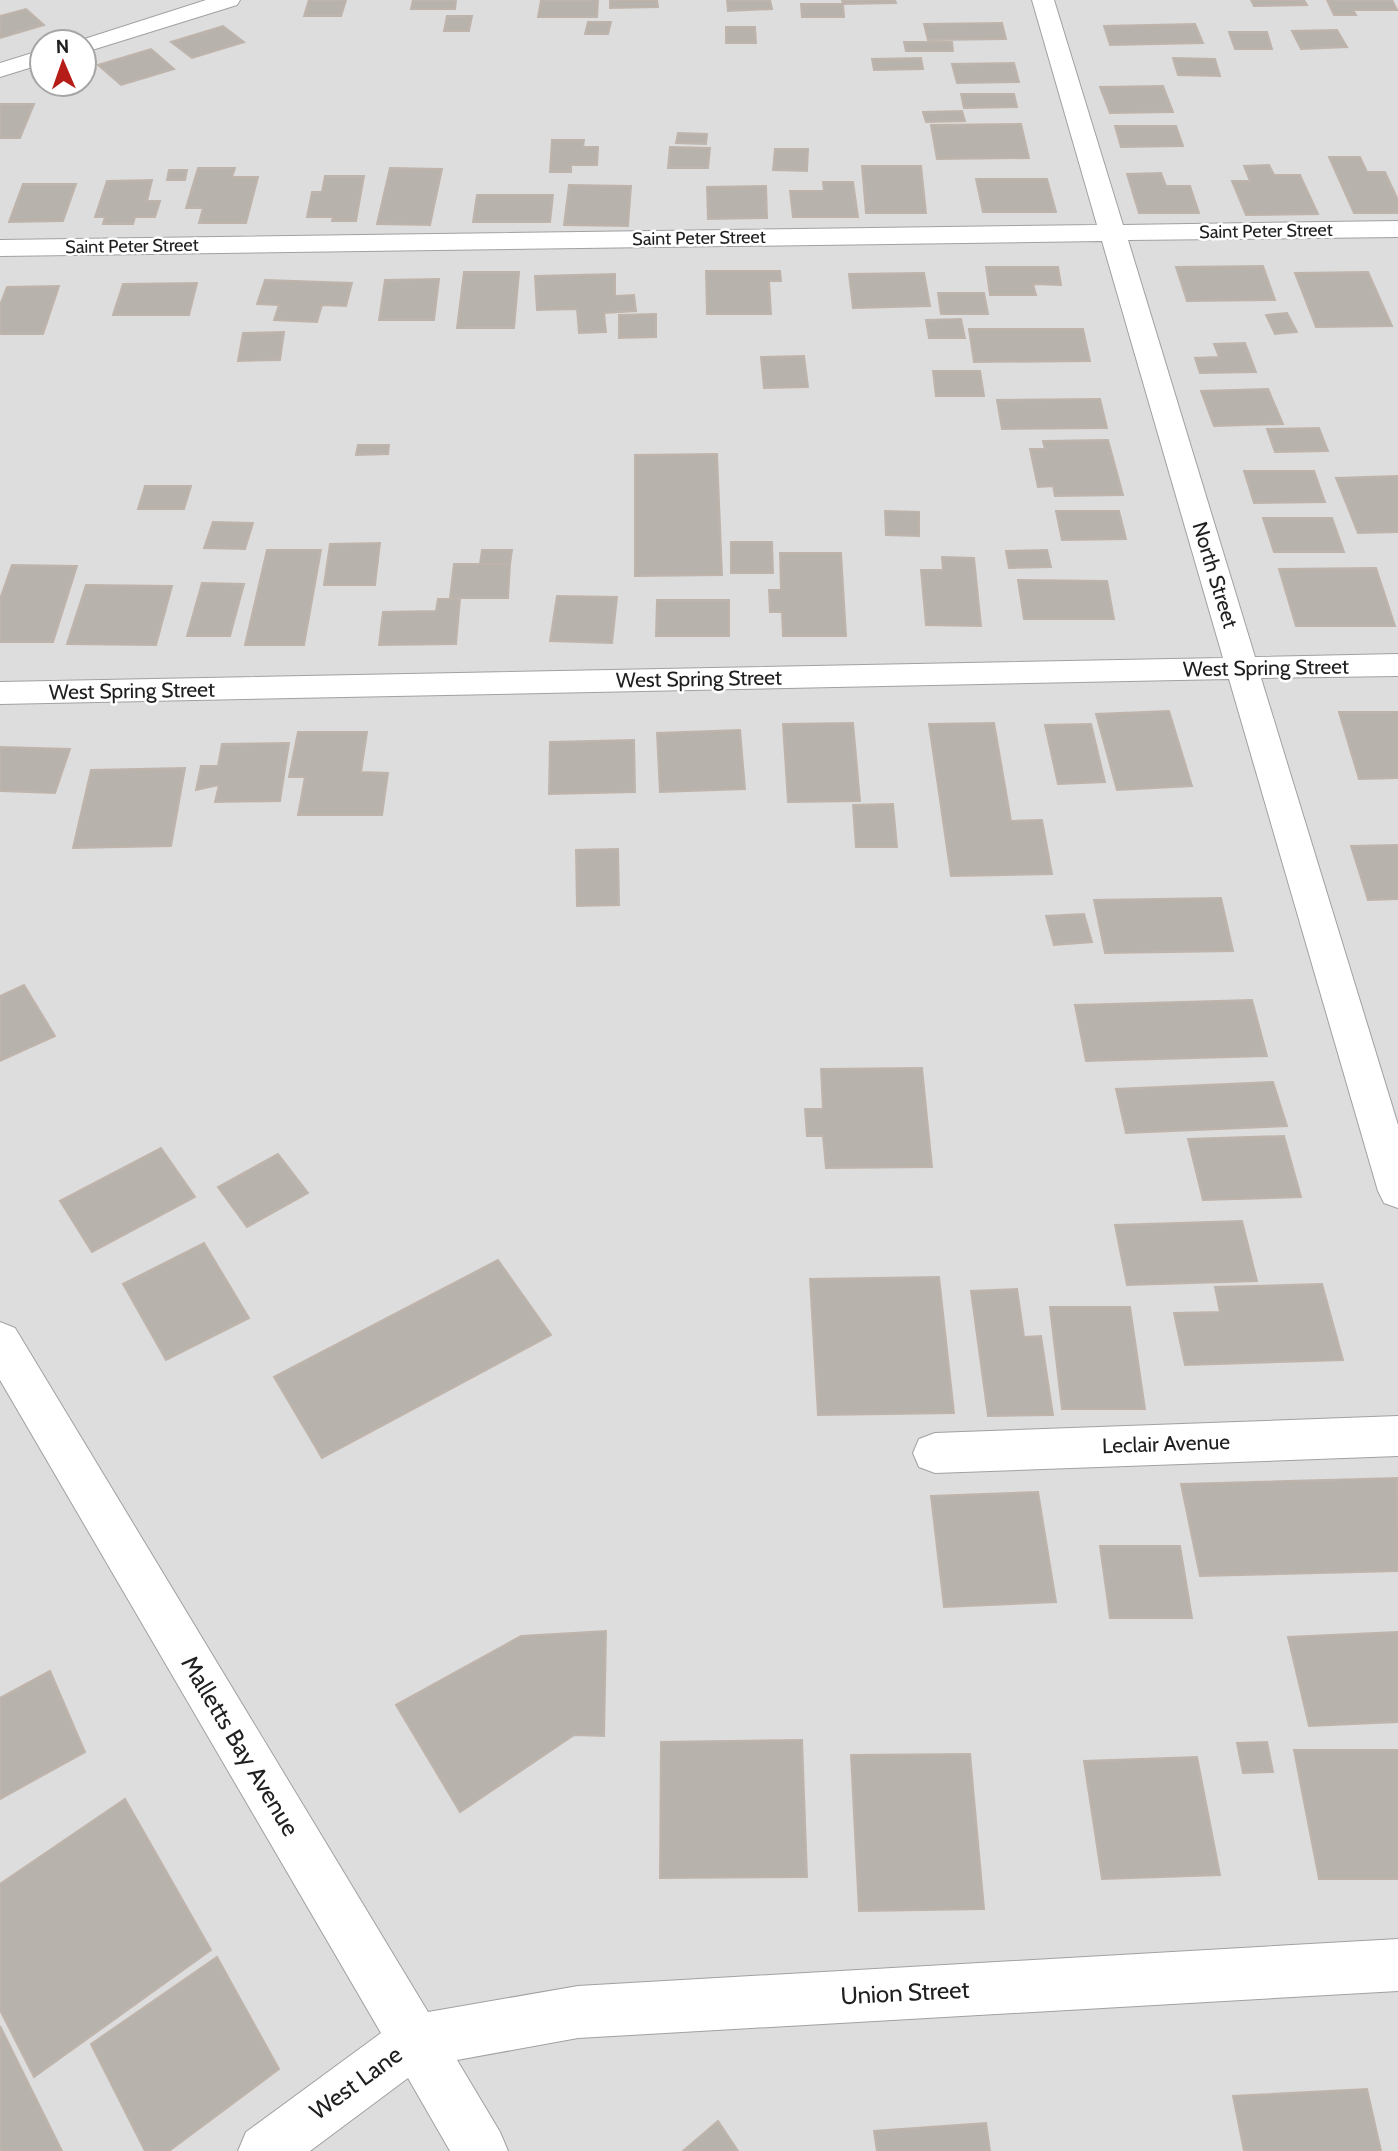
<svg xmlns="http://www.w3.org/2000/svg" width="1398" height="2151" font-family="Cabin,sans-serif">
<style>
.residential{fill:#dedddd;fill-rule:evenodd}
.building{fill:#b8b2ad;stroke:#bfb4ab;stroke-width:2}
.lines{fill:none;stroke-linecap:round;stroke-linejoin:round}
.minor-casing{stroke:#a1a1a1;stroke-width:2}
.minor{fill:#fff;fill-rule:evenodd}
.labels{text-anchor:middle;stroke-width:5;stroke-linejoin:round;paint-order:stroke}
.far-street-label{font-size:18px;fill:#202020;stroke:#fff}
.street-label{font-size:21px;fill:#202020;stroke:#fff}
.near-street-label{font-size:24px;fill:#202020;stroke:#fff}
</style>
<rect width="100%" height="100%" fill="#efede7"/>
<path class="residential" d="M0,0h1398v2151h-1398zM42,42h42v42h-42z"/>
<g class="building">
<path d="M309,0h37l-5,16h-37z"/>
<path d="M413,0h43l-1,9h-44z"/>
<path d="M541,0h57l-1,17h-59z"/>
<path d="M610,0h47l1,7 -48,1z"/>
<path d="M727,0h43l2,9 -44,2z"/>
<path d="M842,0h53l1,3 -53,1z"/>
<path d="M1251,0h53l3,5 -53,1z"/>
<path d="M1327,0h65l5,10h-44l3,5h-22z"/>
<path d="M801,4h42l1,13h-42z"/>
<path d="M26,9l18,16 -44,13v-22z"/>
<path d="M447,16h25l-3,15h-25z"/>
<path d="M588,22h23l-3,12h-23z"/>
<path d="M1002,23l4,16 -78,1 -4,-16z"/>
<path d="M1195,24l8,19 -93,2 -6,-19z"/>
<path d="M223,26l21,16 -52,16 -21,-16z"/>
<path d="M726,27h29l1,16h-30z"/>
<path d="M1337,30l10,17 -46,2 -9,-18z"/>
<path d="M1229,32h38l5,17h-37z"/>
<path d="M904,42h48l1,9h-47z"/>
<path d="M151,49l23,20 -53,16 -23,-20z"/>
<path d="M921,58l2,11 -49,1 -2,-11z"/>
<path d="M1173,58l42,1 5,17 -42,-1z"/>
<path d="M1014,63l5,19 -62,1 -5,-19z"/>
<path d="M1163,86l10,26 -63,1 -10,-26z"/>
<path d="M961,94h53l3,13 -53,1z"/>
<path d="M0,104h34l-14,34h-20z"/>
<path d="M962,111l3,10 -39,1 -3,-10z"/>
<path d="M1021,124l8,34 -92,1 -6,-34z"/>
<path d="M1115,126h61l7,20 -62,1z"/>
<path d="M678,133l29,1 -1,10 -30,-1z"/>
<path d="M552,140h32l-1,7h15l-1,18h-26v7h-21z"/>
<path d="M670,147l40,1 -2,20h-40z"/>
<path d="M775,149h33l-1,22 -34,-1z"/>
<path d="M1329,157h31l7,15h18l13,28v13h-44z"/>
<path d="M1269,165l5,10h26l18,39 -72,1 -14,-34h18l-6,-15z"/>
<path d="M862,166h59l5,47h-60z"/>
<path d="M198,168h37l-3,9h26l-12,46h-47l4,-15h-17z"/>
<path d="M390,168l52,1 -12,56 -53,-1z"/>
<path d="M169,170h18l-2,10h-18z"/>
<path d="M1161,173l5,13h24l9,27h-60l-12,-39z"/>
<path d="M325,176h39l-8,45h-24l1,-4h-26l5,-25h10z"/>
<path d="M976,179h71l9,33h-73z"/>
<path d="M152,180l-5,21h13l-5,16h-20l-2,7h-30l2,-7h-10l12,-36z"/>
<path d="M823,182h30l5,35h-65l-3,-26h34z"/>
<path d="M23,184h53l-13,37 -54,1z"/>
<path d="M569,185l62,1 -3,40 -64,-1z"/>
<path d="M766,186l1,32 -59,1 -1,-32z"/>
<path d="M477,195h76l-3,27h-77z"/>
<path d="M1263,266l12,34 -88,1 -11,-34z"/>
<path d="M986,267h72l3,18 -28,-1 3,11h-46z"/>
<path d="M706,271h74l1,10h-12l2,33h-64z"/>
<path d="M464,272h55l-5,56h-57z"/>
<path d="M1368,272l24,54 -76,1 -21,-54z"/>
<path d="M924,273l6,33 -77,2 -4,-34z"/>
<path d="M615,274v22l19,-1 2,16 -32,2 2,19 -27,1 -2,-24 -40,1 -2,-34z"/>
<path d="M439,279l-5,41h-55l6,-40z"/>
<path d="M265,280l87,3 -6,23 -24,-1 -5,17 -43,-2 5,-15 -22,-1z"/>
<path d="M197,283l-8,32h-76l10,-31z"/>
<path d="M59,286l-16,48h-43v-29l7,-18z"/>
<path d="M938,293h46l4,21h-47z"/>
<path d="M1287,313l10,19 -22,2 -9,-19z"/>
<path d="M656,314v23l-37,1v-23z"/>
<path d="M961,319l4,19h-36l-3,-18z"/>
<path d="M969,329h114l7,32 -116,1z"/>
<path d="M284,332l-4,28 -42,1 5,-28z"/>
<path d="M1245,343l11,29 -56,1 -5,-15 24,-1 -5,-13z"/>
<path d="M804,356l4,31 -44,1 -3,-31z"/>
<path d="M933,371h47l4,25h-48z"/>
<path d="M1268,389l15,35 -69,2 -13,-35z"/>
<path d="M1100,399l7,29 -105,1 -5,-29z"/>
<path d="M1319,428l9,23 -53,1 -8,-23z"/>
<path d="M1108,440l15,55 -68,1 -2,-10 -15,1 -8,-38h15l-2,-8z"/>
<path d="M358,445h31l-1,9 -32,1z"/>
<path d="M717,454l5,121 -87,1v-121z"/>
<path d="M1244,471h70l11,31 -71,1z"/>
<path d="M1398,476v56l-40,1 -22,-55z"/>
<path d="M145,486h46l-7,23h-46z"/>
<path d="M885,511l34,1v24l-33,-1z"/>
<path d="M1056,511h63l7,28 -64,1z"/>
<path d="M1263,518h69l12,34h-70z"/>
<path d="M213,522l40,1 -8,26 -41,-1z"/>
<path d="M731,542h41l1,31h-42z"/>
<path d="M380,543l-5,42h-51l6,-41z"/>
<path d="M267,550h54l-17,95h-59z"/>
<path d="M482,550h30l-2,14h-30z"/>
<path d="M1047,550l4,17 -42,1 -3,-17z"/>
<path d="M780,553h61l5,83h-63l-1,-24h-12l-1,-22h12z"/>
<path d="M942,557l32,1 7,68 -55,-1 -5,-55h22z"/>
<path d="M454,564h56l-2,34h-58z"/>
<path d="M12,565l65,1 -24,76h-53v-43z"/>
<path d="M1376,568l19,58h-99l-17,-57z"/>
<path d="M1018,580l89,1 7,38h-90z"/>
<path d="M202,583l42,1 -14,52h-43z"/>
<path d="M86,585l86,1 -16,59 -89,-1z"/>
<path d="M557,596l60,1 -5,46 -62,-2z"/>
<path d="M438,599h22l-4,45 -77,1 4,-33 53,-1z"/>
<path d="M657,600h72v36h-73z"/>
<path d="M1169,711l23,75 -75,4 -21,-76z"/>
<path d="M1339,712h59v66l-39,1z"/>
<path d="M853,723l7,78 -72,1 -5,-78z"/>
<path d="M994,723l17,98 31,-1 10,54 -101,2 -22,-152z"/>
<path d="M1091,724l14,58 -47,2 -13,-59z"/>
<path d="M740,730l5,59 -85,3 -3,-59z"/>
<path d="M298,732h69l-6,40 27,1 -6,42h-84l7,-38h-16z"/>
<path d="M634,740l1,52 -86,2 1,-52z"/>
<path d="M289,743l-9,58 -65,1 4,-17 -23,5 5,-24h17l4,-22z"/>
<path d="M0,747l70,2 -15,44 -55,-2z"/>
<path d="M185,768l-14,78 -98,2 18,-78z"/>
<path d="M893,804l4,43h-41l-3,-42z"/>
<path d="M1398,845v54l-30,1 -17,-54z"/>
<path d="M618,849l1,56 -42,1 -1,-56z"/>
<path d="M1221,898l12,53 -128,2 -11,-53z"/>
<path d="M1084,914l8,28 -38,3 -8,-29z"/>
<path d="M24,985l31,51 -55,25v-65z"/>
<path d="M1252,1000l15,56 -181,5 -11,-56z"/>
<path d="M922,1068l10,99 -106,1 -3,-32h-16l-2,-27h18l-2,-40z"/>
<path d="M1273,1082l14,44 -161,7 -10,-44z"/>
<path d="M1284,1136l17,61 -98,3 -15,-61z"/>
<path d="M161,1148l34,49 -103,55 -32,-51z"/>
<path d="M278,1154l30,39 -61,34 -29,-40z"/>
<path d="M1242,1221l15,60 -130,4 -12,-60z"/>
<path d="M204,1243l45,75 -83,42 -43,-76z"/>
<path d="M498,1260l53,75 -229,123 -48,-81z"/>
<path d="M939,1277l15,136 -136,2 -8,-136z"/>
<path d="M1322,1284l21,76 -158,5 -11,-52 46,-1 -5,-25z"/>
<path d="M1017,1289l7,48 17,-1 12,79 -65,1 -17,-125z"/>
<path d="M1050,1307h80l15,102h-83z"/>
<path d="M1397,1478l1,93 -198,5 -19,-92z"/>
<path d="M1038,1492l18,110 -112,5 -13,-111z"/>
<path d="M1100,1546h80l12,72h-82z"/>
<path d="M606,1631l-2,105 -30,-1 -114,77 -64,-107 125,-69z"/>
<path d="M1398,1632v90l-89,4 -21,-89z"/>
<path d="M50,1671l35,81 -85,47v-101z"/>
<path d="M802,1740l5,137 -147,1 1,-136z"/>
<path d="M1267,1742l6,30 -30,1 -6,-30z"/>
<path d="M1294,1750h104v129h-79z"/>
<path d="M970,1754l14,155 -125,2 -8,-156z"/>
<path d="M1197,1757l23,118 -118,4 -18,-118z"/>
<path d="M125,1799l86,151 -177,127 -34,-67v-126z"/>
<path d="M217,1957l62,112 -110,82h-24l-54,-107z"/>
<path d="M0,2026l62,125h-62z"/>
<path d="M1367,2089l14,62h-137l-11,-55z"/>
<path d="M718,2121l20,30h-55z"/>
<path d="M986,2123l4,28h-113l-3,-20z"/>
</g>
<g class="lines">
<defs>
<g id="minor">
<path d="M206,0h34l-3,5 -145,45 -8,2v-10h-9z"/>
<path d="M1032,0h22l69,225 275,-4v16l-270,3 127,417 143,-3v22l-137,2 137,447v83l-14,-5 -6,-12 -149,-512 -1229,25v-22l1223,-24 -121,-417 -1102,15v-16l1097,-15z"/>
<path d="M42,50v14l-42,13v-14z"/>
<path d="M0,1322l15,6 413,684 150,-26 820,-47v52l-820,47 -121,22 43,72 8,19h-58l-42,-73 -98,73h-72l8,-19 135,-99 -381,-653z"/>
<path d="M1398,1416v40l-463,17 -16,-6 -6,-14 6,-14 16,-6z"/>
</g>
</defs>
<use href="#minor" class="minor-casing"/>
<use href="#minor" class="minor"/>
</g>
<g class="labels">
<g class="far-street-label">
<text transform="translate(1266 231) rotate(-1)" y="6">Saint Peter Street</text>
<text transform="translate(699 238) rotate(-1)" y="6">Saint Peter Street</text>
<text transform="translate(132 246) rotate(-1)" y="6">Saint Peter Street</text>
</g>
<g class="street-label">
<text transform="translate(1215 575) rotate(73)" y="7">North Street</text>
<text transform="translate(1266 668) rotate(-1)" y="7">West Spring Street</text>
<text transform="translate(699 679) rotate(-1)" y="7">West Spring Street</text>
<text transform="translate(132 691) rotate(-1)" y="7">West Spring Street</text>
<text transform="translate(1166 1444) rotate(-2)" y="7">Leclair Avenue</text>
</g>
<g class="near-street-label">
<text transform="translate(240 1746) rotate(59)" y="8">Malletts Bay Avenue</text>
<text transform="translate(905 1993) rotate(-3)" y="8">Union Street</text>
<text transform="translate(356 2083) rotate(-36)" y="8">West Lane</text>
</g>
</g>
<g transform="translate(63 63) rotate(358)"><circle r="33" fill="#ffffff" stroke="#a6a6a6" stroke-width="2"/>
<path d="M0-5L12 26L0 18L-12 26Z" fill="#b61d19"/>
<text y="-10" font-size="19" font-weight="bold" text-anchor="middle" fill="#202020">N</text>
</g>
</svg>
